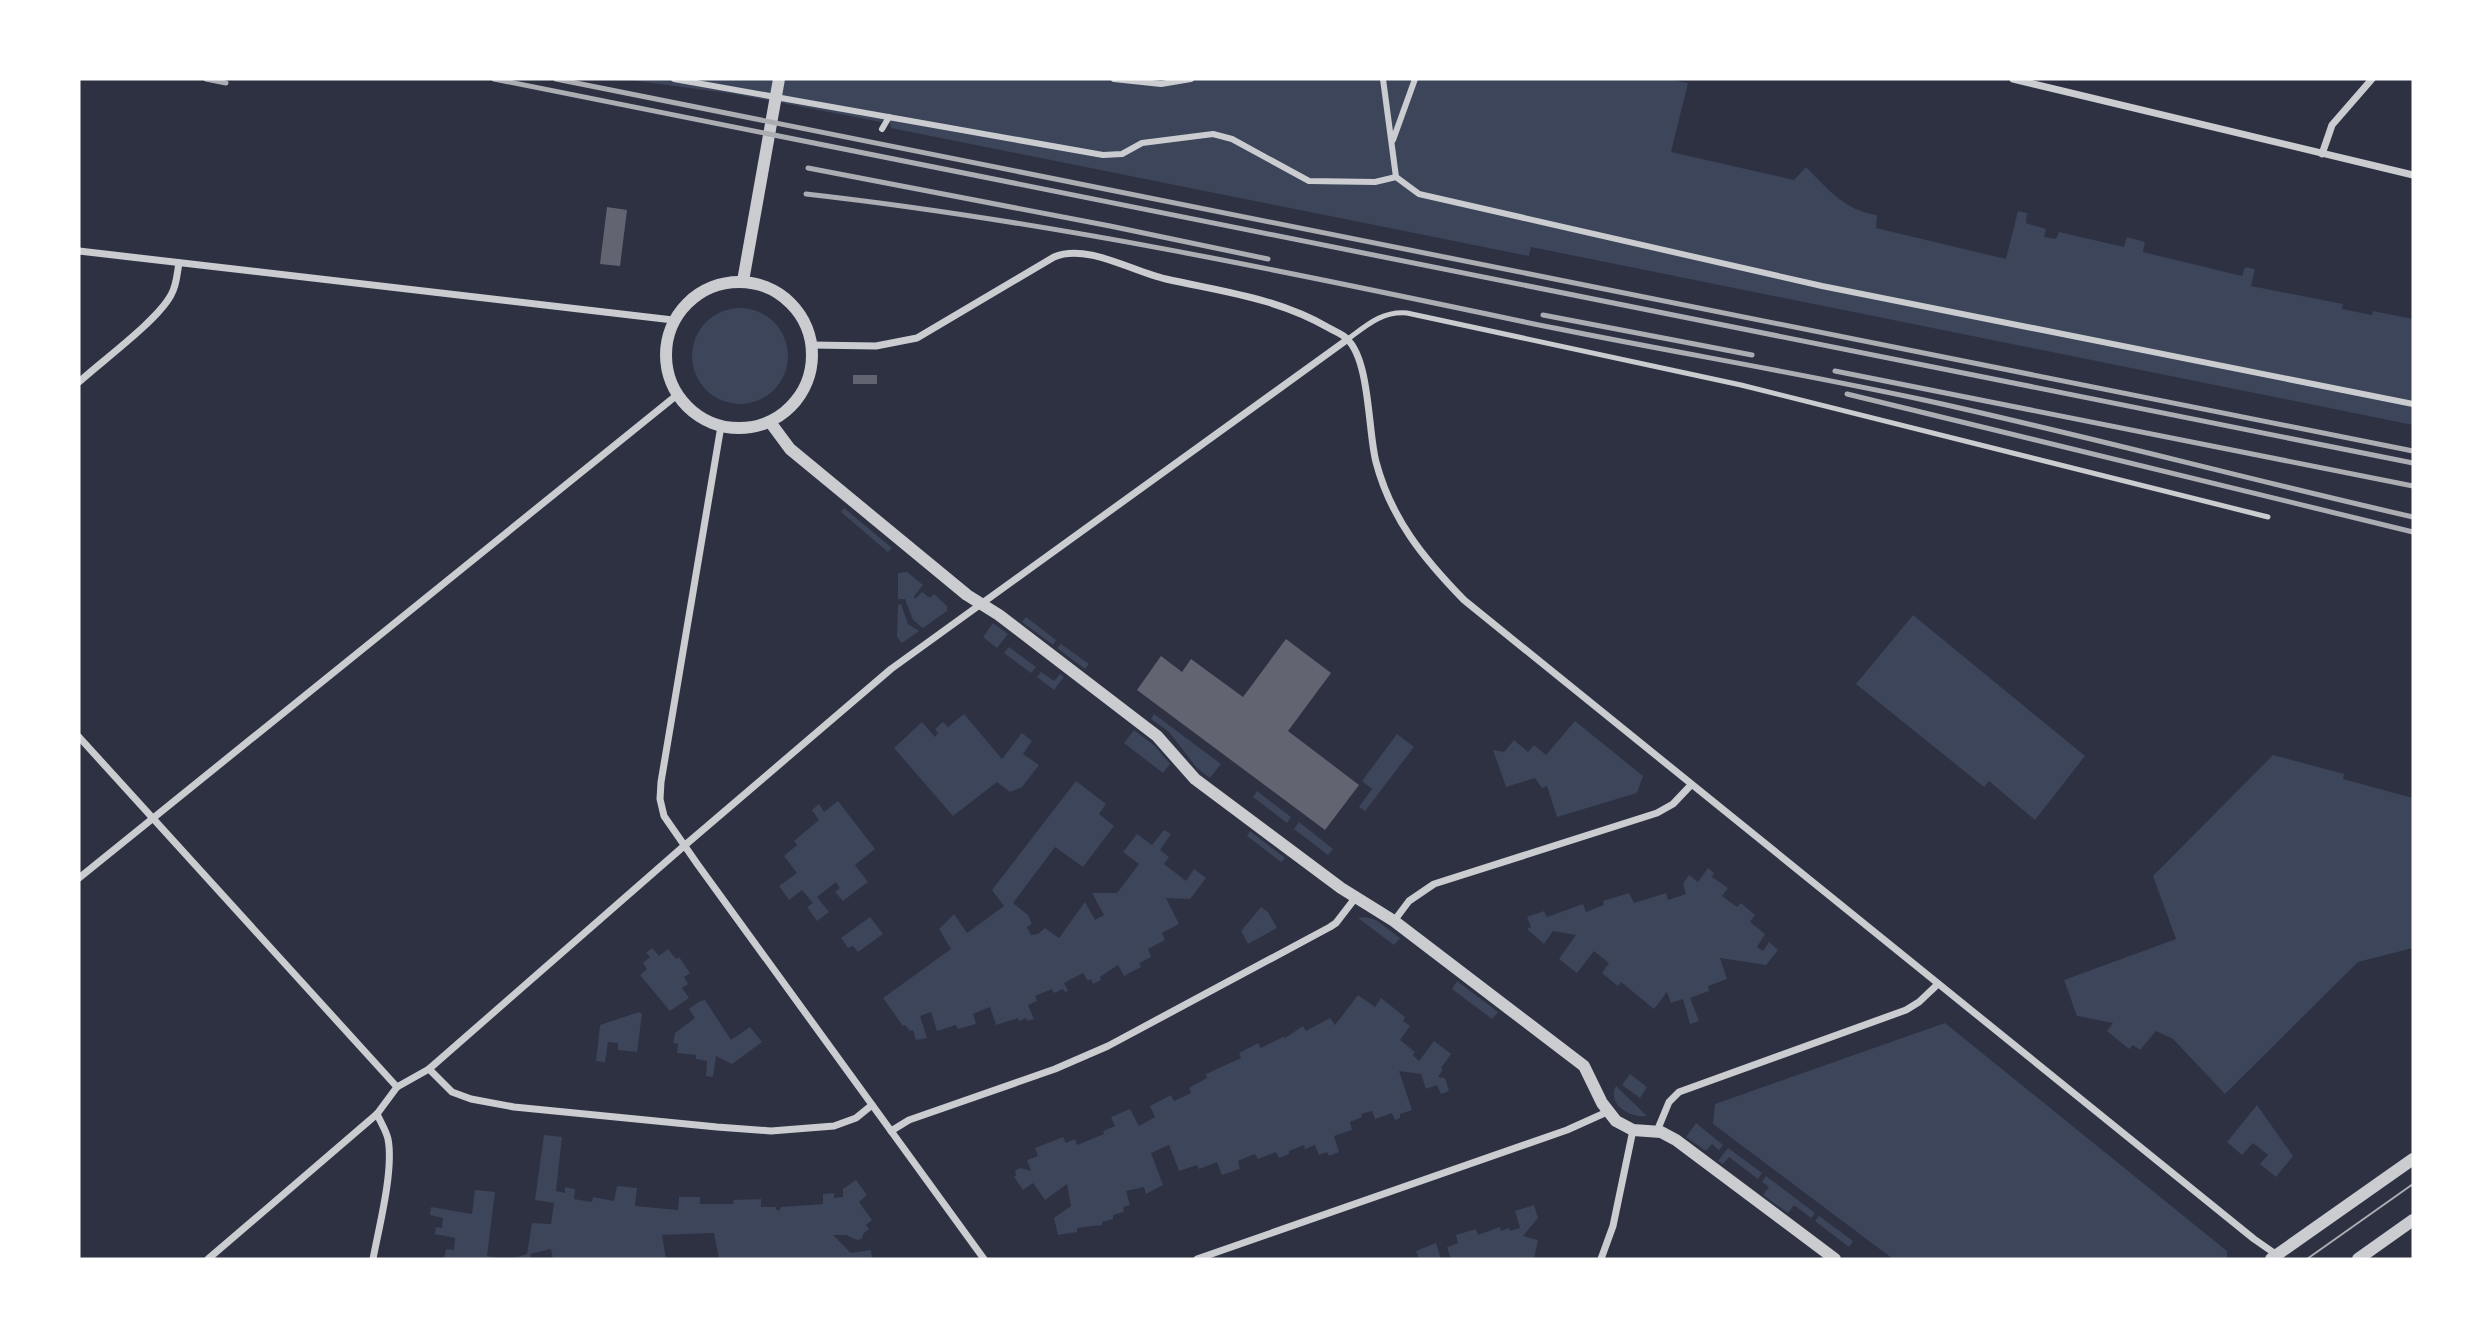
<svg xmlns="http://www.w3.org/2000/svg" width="2492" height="1338" font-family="Lato,sans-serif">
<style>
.green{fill:#3c4559}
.building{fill:#626471}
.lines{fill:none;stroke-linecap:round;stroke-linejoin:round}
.service{stroke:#caccd0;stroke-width:5}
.pedestrian{stroke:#caccd0;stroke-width:6}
.minor{stroke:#caccd0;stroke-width:7}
.tertiary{stroke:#caccd0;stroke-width:12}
.tram{stroke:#abadb3;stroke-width:2}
.rail{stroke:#abadb3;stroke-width:5}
</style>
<rect width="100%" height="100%" fill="#2d3142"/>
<g class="green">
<path d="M623,79h1044l21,4 -17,69 123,28 12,-13c23,23 38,43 71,48l-1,13 130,31 12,-48 9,2 -1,10 20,6 -2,8 12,2 3,-7 65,15 3,-10 18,5 -2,10 99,24 3,-9 10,2 -4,17 92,18 -1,5 30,6 1,-4 40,8v106l-882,-178 -2,9 -638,-128 -2,-11 -8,5 -147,-28z"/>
<circle cx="740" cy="356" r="48"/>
<path d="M844,508l48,40 -4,4 -47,-40z"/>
<path d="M907,572l16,13 -9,11 1,3 7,-7 8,6 4,-4 13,12v5l-24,17 -10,-8 -8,-21h-7v-26z"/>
<path d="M901,604l7,20 11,7 -17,12 -5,-6 1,-32z"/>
<path d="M1913,615l172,141 -50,64 -46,-39 -5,6 -128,-103z"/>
<path d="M1026,617l30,23 -3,5 -31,-23z"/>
<path d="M993,623l15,11 -11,14 -14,-11z"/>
<path d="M1061,644l28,20 -4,5 -28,-21z"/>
<path d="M1009,647l27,20 -5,6 -27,-20z"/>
<path d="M1041,672l13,9 6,-7 4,3 -10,13 -17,-13z"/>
<path d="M964,714l38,45 20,-26 10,8 -9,13 16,11 -17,22 -12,5 -13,-10 -44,34 -59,-68 28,-26 13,15 3,-4 -3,-4 8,-7 5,5z"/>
<path d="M1154,714l67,50 -11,14 -13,-10 -28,-36 -18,-13z"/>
<path d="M1575,721l68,55 -6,17 -80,24 -10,-31 -5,2 -7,-10 -29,9 -13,-37 11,2 10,-12 14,12 6,-7 12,10z"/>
<path d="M1134,730l21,16 15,18 -7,9 -39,-30z"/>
<path d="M1397,734l17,13 -49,64 -6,-4 13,-18 -10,-8z"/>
<path d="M2273,755l71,19 -1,5 70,19v150l-55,14 -133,132 -52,-55 -17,-8 -16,19 -7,-5 -4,4 -22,-18 6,-8 -36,-7 -13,-36 112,-41 -23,-63z"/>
<path d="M1076,781l30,23 -7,10 15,12 -31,41 -28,-20 -42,56 15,12 4,9 -5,3 4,8 7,-1 7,-6 14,10 26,-36 10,18 9,-5 -12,-22h25l22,-29 -16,-12 14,-18 15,11 12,-15 7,4 -11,16 9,7 -5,7 22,17 8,-12 12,9 -16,21 -24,-1 13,26 -17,9 3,7 -17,9 3,8 -12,6 2,4 -17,9 -6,-11 -18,12 1,3 -8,4 -2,-5 -3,2 -5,-8 -19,10 4,8 -3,1 -2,-3 -9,4 -2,-4 -17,7 2,5 -9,4 6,14 -7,2 -1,-3 -7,3 -1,-3 -22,7 -6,-18 -17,7 3,10 -18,5 -2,-4 -19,6 -6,-19 -11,4 7,22 -11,2 -3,-10 -3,1 -5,-6 -2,1 -20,-28 68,-49 -12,-20 15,-15 13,19 37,-27 -12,-16z"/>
<path d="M1257,791l34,26 -4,6 -34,-26z"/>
<path d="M838,801l37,48 -20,16 13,17 -3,2 -22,17 -8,-9 5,-4 -4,-6 -19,15 12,15 -12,9 -10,-14 6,-4 -11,-13 -13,10 -10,-14 18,-13 -13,-17 13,-11 -3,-4 25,-21 -7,-10 7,-6 5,8z"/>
<path d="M1299,822l34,27 -5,6 -34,-26z"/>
<path d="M1250,831l35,27 -4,4 -34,-26z"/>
<path d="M1708,868l6,5 -2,4 16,11 -6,8 15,11 4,-4 14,12 -5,7 15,12 -8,13 6,4 6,-9 9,8 -12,15 -46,-7 7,21 -19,7 1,5 -19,7 9,23 -9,3 -7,-25 -12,4 -4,-11 -13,17 -33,-27 -3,4 -16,-13 7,-10 -15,-12 -17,22 -18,-14 17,-24 -23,-4 -9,13 -17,-15 4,-2 -4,-10 17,-6 3,6 36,-13 3,8 18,-7 -1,-4 26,-8 5,10 32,-10 2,7 18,-6 -3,-10 6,-9 9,7z"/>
<path d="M1261,907l7,5 9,16 -29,16 -7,-13z"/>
<path d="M870,917l13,17 -25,18 -5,-6 -5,2 -7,-10z"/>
<path d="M1365,917l11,3 24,18 -6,7 -36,-27z"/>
<path d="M652,948l7,8 9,-7 8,10 3,-2 11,16 -6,4 4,7 -6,4 7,10 -19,13 -30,-36 7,-6 -4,-6 7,-6 -4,-4z"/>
<path d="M1457,981l41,31 -6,7 -40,-30z"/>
<path d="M1358,995l17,12 6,-9 24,19 -2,4 7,5 -10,14 15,12 -2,3 6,6 15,-20 17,13 -10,14 2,2 -5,7 7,1 4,13 -8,3 -4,-9 -11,4 -5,-15 -22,-3 13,39 -12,4v4l-5,2 -3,-7 -17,6 -3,-8 -11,3 1,3 -12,5 2,8 -18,6 5,16 -10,4 -2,-4 -8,3 -4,-10 -10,4 -1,-4 -15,6v3l-10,4 -3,-6 -18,7 -3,-5 -17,7 2,8 -18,6 -5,-13 -18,7 -2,-4 -18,6 -10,-26 -18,8 12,32 -17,9 -2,-7 -18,4 4,14 -7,2 1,5 -11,3v4l-11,3v3l-25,3v4l-19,3 -4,-17 17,-12 -4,-22 -22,16 -12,-17 -10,7 -9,-13 2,-2 -1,-4 5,-3 11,3 -4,-11 11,-4 -3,-8 28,-11 3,6 9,-4 2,6 27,-11 -1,-3 12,-5 -4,-9 19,-8 9,17 16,-9 -5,-11 21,-11 3,6 17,-8 -2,-5 18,-10 -1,-4 35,-16 -2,-5 19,-10 3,5 22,-11 2,1 18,-12 3,5 24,-13 5,7z"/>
<path d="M705,1000l26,40 19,-13 12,15 -30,22 -16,-8 -3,21 -7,-1 1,-15 -11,-2v-4l-19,-2 1,-9 -5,-1 2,-10 20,-15 -6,-9 11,-8z"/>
<path d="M639,1012l3,2 -5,38 -19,-2v-7l-10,-1 -3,20 -9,-1 4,-36z"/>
<path d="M1945,1023l282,228v8h-334l-180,-135 2,-20z"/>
<path d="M1630,1074l17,13 -7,11 -18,-13z"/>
<path d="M1616,1086l31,30c-16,3 -41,-12 -31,-30z"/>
<path d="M2257,1105l36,51 -17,21 -16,-13 8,-9 -15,-12 -11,12 -15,-13z"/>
<path d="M1696,1123l27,22 -4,5 -7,-6 -6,7 -20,-14z"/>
<path d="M544,1135l18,2 -6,54 9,2v-6l10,2 -1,10 18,3 1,-5 21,4 3,-15 20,2 -2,18 43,4 1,-13h21v7h33l1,-4 27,-1v8h15v3h4l1,-3 42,-3v-10l11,-1v5l9,-1v-8l13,-9 11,15 -8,7 13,18 -6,5 3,4 -6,5 -1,5 -5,1 -11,-5h-13l18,18 20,-3 1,9h-153l-5,-26 -52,2 4,24h-113l-2,-10 -21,5 1,5h-20l16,-5 5,-31 19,1 3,-21 -19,-3z"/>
<path d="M1728,1148l34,25 -4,6 -29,-22 -6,7 -5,-3z"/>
<path d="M1766,1176l49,37 -4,5 -17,-13 -6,8 -25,-18 6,-8 -7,-5z"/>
<path d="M475,1190l20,2 -8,64 16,3h-59l2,-10 8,1 1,-12 -20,-4 1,-7 6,1 1,-10 -13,-3 1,-8 41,7z"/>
<path d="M1534,1205l4,13 -15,18 15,4 -4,19h-83l-4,-12 11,-4 -2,-8 20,-6 2,6 22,-8 1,4 8,-3 1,3 10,-3 -5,-17z"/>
<path d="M1819,1216l34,25 -4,6 -34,-26z"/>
<path d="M1436,1243l5,16h-22l-3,-8z"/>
</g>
<g class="building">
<path d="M607,207l20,3 -7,56 -20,-2z"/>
<rect x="853" y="375" width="24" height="9"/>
<path d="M1286,639l45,34 -43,58 71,54 -34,45 -188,-140 24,-34 21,16 9,-13 52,38z"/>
</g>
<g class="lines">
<path class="service" d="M1348,339c19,-14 34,-28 59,-26l334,72 527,132"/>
<g class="pedestrian">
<path d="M674,79l429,76 19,-1 20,-11 71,-9 19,5 77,42 66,1 21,-5"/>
<path d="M1114,79l47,5 30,-5"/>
<path d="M1383,79l13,98 23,17 403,92 591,118"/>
<path d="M882,129l7,-12"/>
<path d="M1393,140l22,-61"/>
</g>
<g class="minor">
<path d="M2013,79l400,96"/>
<path d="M2322,154l10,-29 40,-46"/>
<path d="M79,251l594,69"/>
<path d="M812,345l64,1 41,-8 137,-81c33,-14 79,15 112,22 58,13 111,19 163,49 5,3 14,6 18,11 23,21 21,93 29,123 15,57 48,97 88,138l790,639 23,16"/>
<path d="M79,382c24,-22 78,-61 92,-87 6,-10 6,-22 8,-32"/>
<path d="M721,426l-60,356 -1,17 4,17 34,49 286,394"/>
<path d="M79,737l318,350"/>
<path d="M79,878l598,-483"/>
<path d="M1394,921l15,-20 25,-17 223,-71 16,-9 18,-19"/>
<path d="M429,1069l23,23 19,7 43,8 203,20 54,4 63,-5 22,-8 16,-13"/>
<path d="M891,1131l18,-11 146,-51 53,-23 222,-119 6,-4 20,-26"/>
<path d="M1657,1131l12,-29 10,-10 227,-82 13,-8 19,-18"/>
<path d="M208,1259l169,-145 20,-27 32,-18 255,-223 207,-177 457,-330"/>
<path d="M373,1259c6,-32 21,-89 15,-120 -2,-9 -7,-16 -11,-25"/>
<path d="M1197,1259l370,-129 40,-18"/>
<path d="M1601,1259l12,-33 20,-96"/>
</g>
<g class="tertiary">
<path d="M743,281l36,-202"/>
<circle cx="739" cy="355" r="73"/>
<path d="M770,422l20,27 177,146 32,20 158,121 38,43 146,109 53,33 190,145 18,37 14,18 17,9 28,2 15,8 159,119"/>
<path d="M2271,1259l142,-100"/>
<path d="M2358,1259l55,-39"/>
</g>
<path class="tram" d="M2307,1259l106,-75"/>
<g class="rail">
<path d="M206,79l20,4"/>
<path d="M494,79l1919,384"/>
<path d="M556,79l1857,372"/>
<path d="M808,168l302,58 158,33"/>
<path d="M806,194c240,27 477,77 714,127 134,28 270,50 404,79 164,36 326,80 489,117"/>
<path d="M1543,315l209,40"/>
<path d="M1835,371l578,115"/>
<path d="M1847,394l566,138"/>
</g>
</g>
<rect width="2492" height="1338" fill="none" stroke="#ffffff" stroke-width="161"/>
</svg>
